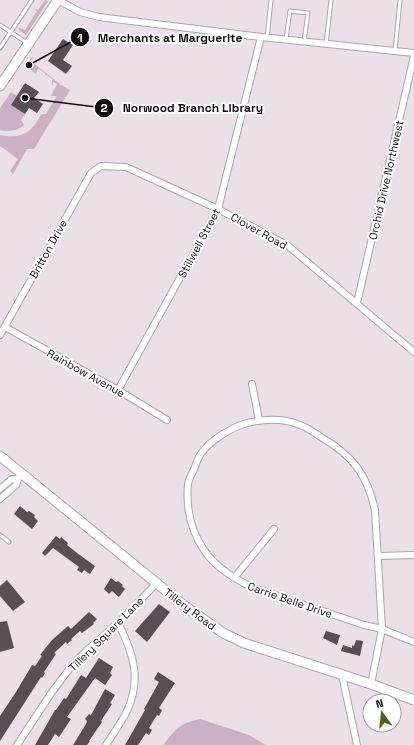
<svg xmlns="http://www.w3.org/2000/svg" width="414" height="745" font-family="'Space Grotesk',sans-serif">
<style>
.green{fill:#cbb1c3}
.building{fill:#584f55}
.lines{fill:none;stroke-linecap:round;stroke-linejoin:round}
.lane-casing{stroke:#ada3aa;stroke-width:5}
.street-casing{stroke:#ada3aa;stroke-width:8}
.secondary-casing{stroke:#ada3aa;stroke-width:11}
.lane{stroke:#fff;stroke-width:3}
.street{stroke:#fff;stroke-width:6}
.secondary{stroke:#fff;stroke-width:9}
.labels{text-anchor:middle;stroke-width:4;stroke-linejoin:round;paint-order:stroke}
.street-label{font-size:11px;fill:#110e10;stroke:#fff}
.leader{fill:none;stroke:#110e10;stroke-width:1.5}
.callout-dot{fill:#110e10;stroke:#fff;stroke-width:1.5}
.mark-label{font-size:12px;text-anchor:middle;font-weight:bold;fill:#fff}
.callout-label{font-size:12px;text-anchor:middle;font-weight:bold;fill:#110e10;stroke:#fff;stroke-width:4;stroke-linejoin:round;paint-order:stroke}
</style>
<rect width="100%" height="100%" fill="#eae0e7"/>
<g class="green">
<path d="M45,0l3,1 -22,34 -7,-5v-2h1l5,2 12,-19 -5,-4 6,3z"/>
<path d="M32,57l1,1 -2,3 30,24 9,5 -36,59h-7l-14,25 -3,-3 8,-12 -18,-13v-11c22,4 30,-1 41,-20l2,-1h3l11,-18h-6l6,-12 -3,-2 -2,4v-7l-5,-4h-2v-2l-4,-3 -3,-1 -2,5 -8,-6v-6z"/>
<path d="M11,92l6,4 -6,9 14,9 -4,6 3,5c-6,6 -15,7 -24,5v-22z"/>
<path d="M200,719l49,16 17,10h-103c14,-17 15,-21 37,-26z"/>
</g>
<g class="building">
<path d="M63,39l10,6 -10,15 9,6 -6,8 -18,-13z"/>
<path d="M25,83l14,9 -5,6 9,6 -6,9 -8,-5 -4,6 -14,-9z"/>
<path d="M20,506l7,6 2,-1 6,4 -1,2 4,4 -6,8 -18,-15z"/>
<path d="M56,536l4,3 1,-2 7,6 -1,2 10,8 18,13 -5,8 -6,-4 -2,3 -5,-3 2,-3 -26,-19 -8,8 -3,-3z"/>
<path d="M111,578l5,4 2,-1 5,4 -1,1 3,3 -6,8 -7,-6 -3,3 -5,-5z"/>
<path d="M7,580l18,22 -12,9 -13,-15v-10z"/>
<path d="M159,604l11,8 -23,30 -12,-11z"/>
<path d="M89,612l8,7 -4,4 1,1 -12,9 -2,-2 -9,8 1,1 -5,4 -1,-2 -12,11 2,1 -12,18 1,1 -3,5 -1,-1 -41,64v-25l16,-24 16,-27 3,1 7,-10 -2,-1 12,-15 16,-14 3,3z"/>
<path d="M7,621l7,27 -14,4v-30z"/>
<path d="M326,631l14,4 -3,10 -14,-7z"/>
<path d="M356,640l7,1 -3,15 -19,-5 2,-6 9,3v-3l2,1z"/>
<path d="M99,658l14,9 -3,6 2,2 -7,10 -10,-7 -28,39 4,2 -12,18 -4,-3 -7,11h-13l20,-35h1l8,-12 2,1 15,-24 5,3z"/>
<path d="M158,672l17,11 -16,25 3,2 -3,6 -2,-1 -8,13 3,2 -3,5 -3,-2 -8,12h-13l20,-35 -1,-1 15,-27 -5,-3z"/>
<path d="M105,689l10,6 -5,8 2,1 -11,17 1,1 -13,19h1l-3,4h-14l13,-21 1,-3 -2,-2 4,-5 2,1z"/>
</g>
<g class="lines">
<defs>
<g id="lane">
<path d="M0,25l27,18"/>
<path d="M267,38l4,-38"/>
<path d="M286,39l4,-28 18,2 -4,28"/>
<path d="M326,44l5,-44"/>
<path d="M0,48l32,-48"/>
<path d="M395,51l5,-51"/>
<path d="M0,535l9,7"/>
</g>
<g id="street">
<path d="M58,0l22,12 19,5 162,20 153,16"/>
<path d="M357,303l57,-247"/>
<path d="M5,327l113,63 49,30"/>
<path d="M0,335l91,-162 10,-7 25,1 92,42 69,36 127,107"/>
<path d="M252,384l7,36"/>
<path d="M118,390l100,-181 43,-172"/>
<path d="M0,489l12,-10h6l2,-3"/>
<path d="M0,499l16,-14 2,-6"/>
<path d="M378,556l36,-1"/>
<path d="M234,578l40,-49"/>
<path d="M342,675l15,70"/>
<path d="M371,684l11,-55 -7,-119c-8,-36 -22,-54 -54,-73 -6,-4 -13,-9 -21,-12 -17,-7 -36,-6 -53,-2 -17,5 -38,18 -47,32 -2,4 -4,8 -5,12 -2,5 -6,11 -7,17 -2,23 3,47 16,66 11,17 30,28 47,37l113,38 18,4 32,13"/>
<path d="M17,745l35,-53 21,-28 13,-13 32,-28 38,-39"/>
<path d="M106,745c7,-11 15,-22 21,-34 15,-32 6,-59 -9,-88"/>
</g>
<g id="secondary">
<path d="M0,86l58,-86"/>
<path d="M0,456l186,151 37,26 21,10 127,41 43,16"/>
</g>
</defs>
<use href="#lane" class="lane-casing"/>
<use href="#street" class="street-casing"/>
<use href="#secondary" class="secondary-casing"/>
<use href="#lane" class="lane"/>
<use href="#street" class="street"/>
<use href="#secondary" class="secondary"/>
</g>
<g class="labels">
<g class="street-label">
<text transform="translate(386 180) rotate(-77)" y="4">Orchid Drive Northwest</text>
<text transform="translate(259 231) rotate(29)" y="4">Clover Road</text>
<text transform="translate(199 243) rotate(-62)" y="4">Stillwell Street</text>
<text transform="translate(48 249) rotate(-61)" y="4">Britton Drive</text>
<text transform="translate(86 373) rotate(29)" y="4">Rainbow Avenue</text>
<text transform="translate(290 600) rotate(19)" y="4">Carrie Belle Drive</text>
<text transform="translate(190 609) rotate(37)" y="4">Tillery Road</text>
<text transform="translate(106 634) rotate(-45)" y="4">Tillery Square Lane</text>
</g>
</g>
<path class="leader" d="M29 65L80 37M25 98L104 108"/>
<g class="callout-dot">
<circle cx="29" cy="65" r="4"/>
<circle cx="25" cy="98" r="4"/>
<circle cx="80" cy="37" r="10"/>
<circle cx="104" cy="108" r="10"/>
</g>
<g class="mark-label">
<text x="80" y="42">1</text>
<text x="104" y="112">2</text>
</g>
<g class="callout-label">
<text x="170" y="42">Merchants at Marguerite</text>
<text x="193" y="112">Norwood Branch Library</text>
</g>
<g transform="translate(382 713) rotate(345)"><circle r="19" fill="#ffffff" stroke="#a09f9f"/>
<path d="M0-3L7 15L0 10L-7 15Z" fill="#4a6518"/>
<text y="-6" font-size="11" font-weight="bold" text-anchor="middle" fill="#110e10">N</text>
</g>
</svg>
